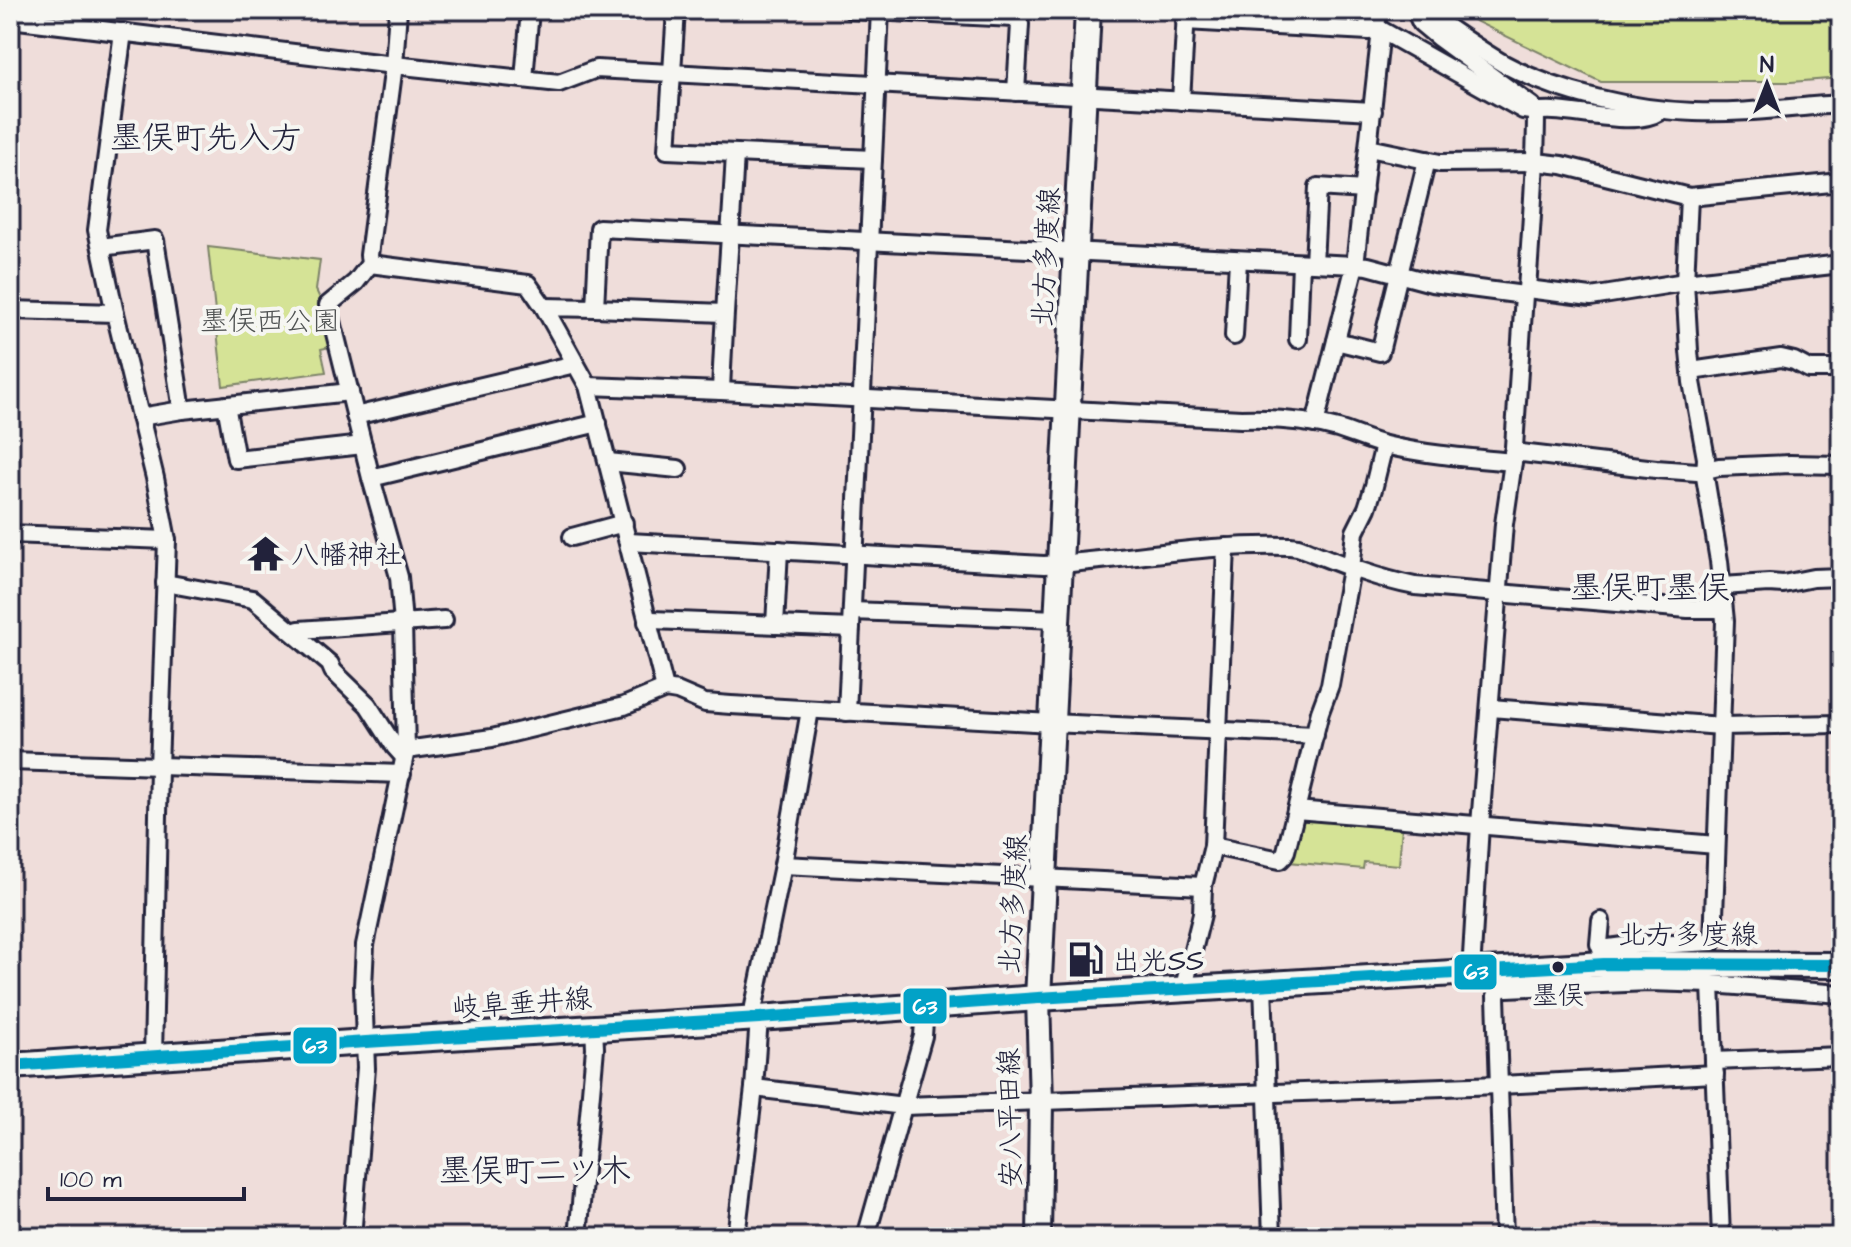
<svg xmlns="http://www.w3.org/2000/svg" width="1851" height="1247" font-family="'Architects Daughter','Klee One',sans-serif">
<style>
.green{fill:#d5e396;stroke:#7c8268;stroke-width:2}
.lines{fill:none;stroke-linecap:round;stroke-linejoin:round}
.street-casing{stroke:#22223b;stroke-width:22}
.secondary-casing{stroke:#22223b;stroke-width:28}
.primary-casing{stroke:#22223b;stroke-width:30}
.street{stroke:#f6f6f2;stroke-width:16}
.secondary{stroke:#f6f6f2;stroke-width:22}
.primary{stroke:#f6f6f2;stroke-width:24}
.bus-1-casing{stroke:#f6f6f2;stroke-width:18}
.bus-1{stroke:#02a2c7;stroke-width:12}
.bus-dot{fill:#22223b;stroke:#f6f6f2;stroke-width:3}
.labels{text-anchor:middle;stroke-width:8;stroke-linejoin:round;paint-order:stroke}
.bus-label{font-size:26px;fill:#22223b;stroke:#f6f6f2}
.street-label{font-size:28px;fill:#22223b;stroke:#f6f6f2}
.park-label{font-size:28px;fill:#4f5252;stroke:#f6f6f2}
.poi-label{font-size:28px;fill:#22223b;stroke:#f6f6f2;text-anchor:start}
.quarter-label{font-size:32px;fill:#22223b;stroke:#f6f6f2}
.line-badge{stroke:#f6f6f2;stroke-width:3}
.badge-label{font-size:22px;text-anchor:middle;font-weight:bold;fill:#fff}
</style>
<rect width="100%" height="100%" fill="#efddda"/>
<filter id="ink" filterUnits="userSpaceOnUse"><feTurbulence type="fractalNoise" baseFrequency=".0125" numOctaves="2"/><feDisplacementMap in="SourceGraphic" scale="16" xChannelSelector="R" yChannelSelector="G"/><feConvolveMatrix kernelMatrix="1 2 1 2 8 2 1 2 1" color-interpolation-filters="sRGB"/></filter>
<g filter="url(#ink)">
<g class="green">
<path d="M1460,10h381v68l-50,4h-190l-128,-62z"/>
<path d="M208,247l112,13 -4,30 7,15 11,41 -13,3 5,23 -103,14z"/>
<path d="M1307,818l95,8 -3,39 -35,-3 -1,7 -74,-7 10,-38z"/>
</g>
<g class="lines">
<defs>
<g id="street">
<path d="M676,10l-9,140 206,9"/>
<path d="M852,10l162,8 6,6 -4,68"/>
<path d="M1362,10l7,11 12,9 142,80c13,3 18,0 31,1 29,1 82,16 106,0"/>
<path d="M1415,10l6,13 18,15 93,68 4,7c0,59 -5,117 -9,176l-3,6 -11,167 -9,62 -24,301 -9,147"/>
<path d="M1422,10c27,18 54,38 82,54 54,29 129,46 190,48 49,2 98,-5 147,-8"/>
<path d="M10,19l384,46 165,18 37,-14 777,42"/>
<path d="M1185,21l184,10 6,-5 2,-6"/>
<path d="M1381,30l-26,235 13,1 64,17 92,12"/>
<path d="M524,79l6,-69"/>
<path d="M1181,101l5,-89"/>
<path d="M1369,148l71,15 96,-1 26,3 127,32 152,-15"/>
<path d="M101,247l54,-7 27,170"/>
<path d="M1314,263l4,-76 46,3"/>
<path d="M370,264l158,20 16,23"/>
<path d="M1527,289l64,8 94,-15 156,-18"/>
<path d="M595,308l129,5"/>
<path d="M10,310l105,3 40,165 12,62 -8,227 -6,290"/>
<path d="M115,313l-18,-83 26,-198"/>
<path d="M1234,336l4,-76"/>
<path d="M1298,339l3,-76"/>
<path d="M1336,341l44,11 47,-192"/>
<path d="M1691,371l90,-13 13,3 15,8h32"/>
<path d="M588,386l133,5 520,28c32,-1 66,2 97,10 16,5 31,12 47,16 42,10 85,13 128,17"/>
<path d="M721,391c3,-80 10,-159 14,-238"/>
<path d="M226,405l10,54 127,-14"/>
<path d="M355,416l220,-52"/>
<path d="M140,417l42,-7 168,-18"/>
<path d="M1513,452l143,17 41,3 22,-5 71,-3 51,1"/>
<path d="M608,462l70,7"/>
<path d="M371,478l227,-55"/>
<path d="M10,534l157,6"/>
<path d="M572,537l52,-14"/>
<path d="M629,542l415,23c82,-5 164,-22 246,-19l8,1c38,15 76,31 117,39l273,23h35"/>
<path d="M165,583l88,16 77,65 3,7 35,34 27,42 9,10"/>
<path d="M1722,586l47,-3 14,1 30,-6 28,-1"/>
<path d="M852,611l205,8"/>
<path d="M647,622l5,-2 199,8"/>
<path d="M775,625l4,-75"/>
<path d="M294,632l5,-2 145,-10"/>
<path d="M665,689l-77,-303 -44,-79 51,1 4,-80 756,37 -40,159"/>
<path d="M1491,708l230,18 120,-2"/>
<path d="M847,712l33,-702"/>
<path d="M406,750l86,-12 132,-32 41,-17 12,2 28,12 26,2 320,18 264,12"/>
<path d="M10,761l392,13"/>
<path d="M1296,810l420,35"/>
<path d="M1213,846l67,14 3,-3 3,-6 34,-139 10,-27 21,-116 4,-37 12,-24 7,-22 10,-41"/>
<path d="M783,865l420,21"/>
<path d="M1601,921l-2,23 2,5 38,-5 15,1 59,-3 12,-321 -6,-60 -14,-84 1,-19 -14,-76 -3,-31 -4,-69 4,-85"/>
<path d="M1500,976l1,8 -5,12 8,241"/>
<path d="M1263,984l9,253"/>
<path d="M1501,984l6,4 142,-6 62,2 130,10"/>
<path d="M1711,984l10,253"/>
<path d="M1186,989v-10l16,-65 1,-28 10,-40 13,-299"/>
<path d="M754,1018v-12l29,-141 27,-155"/>
<path d="M1714,1061l127,-5"/>
<path d="M754,1088l150,18 595,-21 216,-11"/>
<path d="M352,1237l14,-169 -3,-81 2,-42 41,-195 -3,-127 -4,-46 -28,-99 -43,-173 28,-23 14,-18 -1,-9 25,-190 4,-55"/>
<path d="M578,1237l17,-189 -1,-21"/>
<path d="M736,1237l18,-149 5,-70"/>
<path d="M866,1237l57,-201 2,-29"/>
</g>
<path id="secondary" d="M1038,998l3,104 -2,135"/>
<g id="primary">
<path d="M1038,998l50,-988"/>
<path d="M10,1066l356,-24 393,-24 279,-20 566,-34 237,1"/>
</g>
</defs>
<use href="#street" class="street-casing"/>
<use href="#secondary" class="secondary-casing"/>
<use href="#primary" class="primary-casing"/>
<use href="#street" class="street"/>
<use href="#secondary" class="secondary"/>
<use href="#primary" class="primary"/>
<defs>
<path id="bus-1" d="M10,1066l356,-24 393,-24 279,-20 566,-34 237,1"/>
</defs>
<use href="#bus-1" class="bus-1-casing"/>
<use href="#bus-1" class="bus-1"/>
</g>
</g>
<defs>
<symbol id="temple-bare" viewBox="-9 -9 18 18"><path d="M0-6L5-2H3V0L6.5 2.5H4V6H1.5V3h-3V6H-4V2.5H-6.5L-3 0V-2H-5Z" fill="#22223b" stroke="#f6f6f2" stroke-width="2.5" paint-order="stroke"/></symbol>
<symbol id="fuel-bare" viewBox="-9 -9 18 18"><path d="M-5.5-6h7V0h2V4h1.3V-2.5L3-4.5l.8-.8L6-3V5H2.5V1h-1V6h-7ZM-4.2-4.7v3.2H.2V-4.7Z" fill="#22223b" stroke="#f6f6f2" stroke-width="2.5" paint-order="stroke"/></symbol>
</defs>
<g fill-rule="evenodd">
<use href="#temple-bare" x="240" y="528" width="51" height="51"/>
<use href="#fuel-bare" x="1060" y="934" width="51" height="51"/>
</g>
<circle class="bus-dot" cx="1558" cy="967" r="7"/>
<g class="labels">
<g class="bus-label">
<text x="1558" y="1004">墨俣</text>
</g>
<g class="street-label">
<text transform="translate(1045 257) rotate(-87)" y="10">北方多度線</text>
<text transform="translate(1012 904) rotate(-87)" y="10">北方多度線</text>
<text x="1688" y="944">北方多度線</text>
<text transform="translate(522 1002) rotate(-4)" y="10">岐阜垂井線</text>
<text transform="translate(1009 1118) rotate(-91)" y="10">安八平田線</text>
</g>
<g class="park-label">
<text x="270" y="330">墨俣西公園</text>
</g>
<g class="poi-label">
<text x="291" y="564">八幡神社</text>
<text x="1112" y="970">出光SS</text>
</g>
<g class="quarter-label">
<text x="206" y="148">墨俣町先入方</text>
<text x="1650" y="598">墨俣町墨俣</text>
<text x="535" y="1181">墨俣町二ツ木</text>
</g>
</g>
<g class="line-badge">
<rect x="1453" y="953" width="45" height="38" rx="8" fill="#02a2c7"/>
<rect x="902" y="987" width="46" height="38" rx="8" fill="#02a2c7"/>
<rect x="292" y="1026" width="46" height="39" rx="8" fill="#02a2c7"/>
</g>
<g class="badge-label">
<text x="1476" y="979">63</text>
<text x="925" y="1014">63</text>
<text x="315" y="1053">63</text>
</g>
<rect width="1851" height="1247" fill="none" stroke="#f6f6f2" stroke-width="40"/>
<rect x="20" y="20" width="1811" height="1207" fill="none" stroke="#22223b" stroke-width="3" filter="url(#ink)"/>
<g transform="translate(1767 84)" stroke="#f6f6f2" stroke-width="6" paint-order="stroke">
<path d="M0-6L14 30L0 20L-14 30Z" fill="#22223b"/>
<text y="-12" font-size="22" font-weight="bold" text-anchor="middle" fill="#22223b">N</text>
</g>
<path d="M48 1187v12h196v-12" fill="none" stroke="#22223b" stroke-width="4"/>
<text x="60" y="1187" font-size="24" fill="#22223b" stroke="#f6f6f2" stroke-width="6" paint-order="stroke">100 m</text>
</svg>
